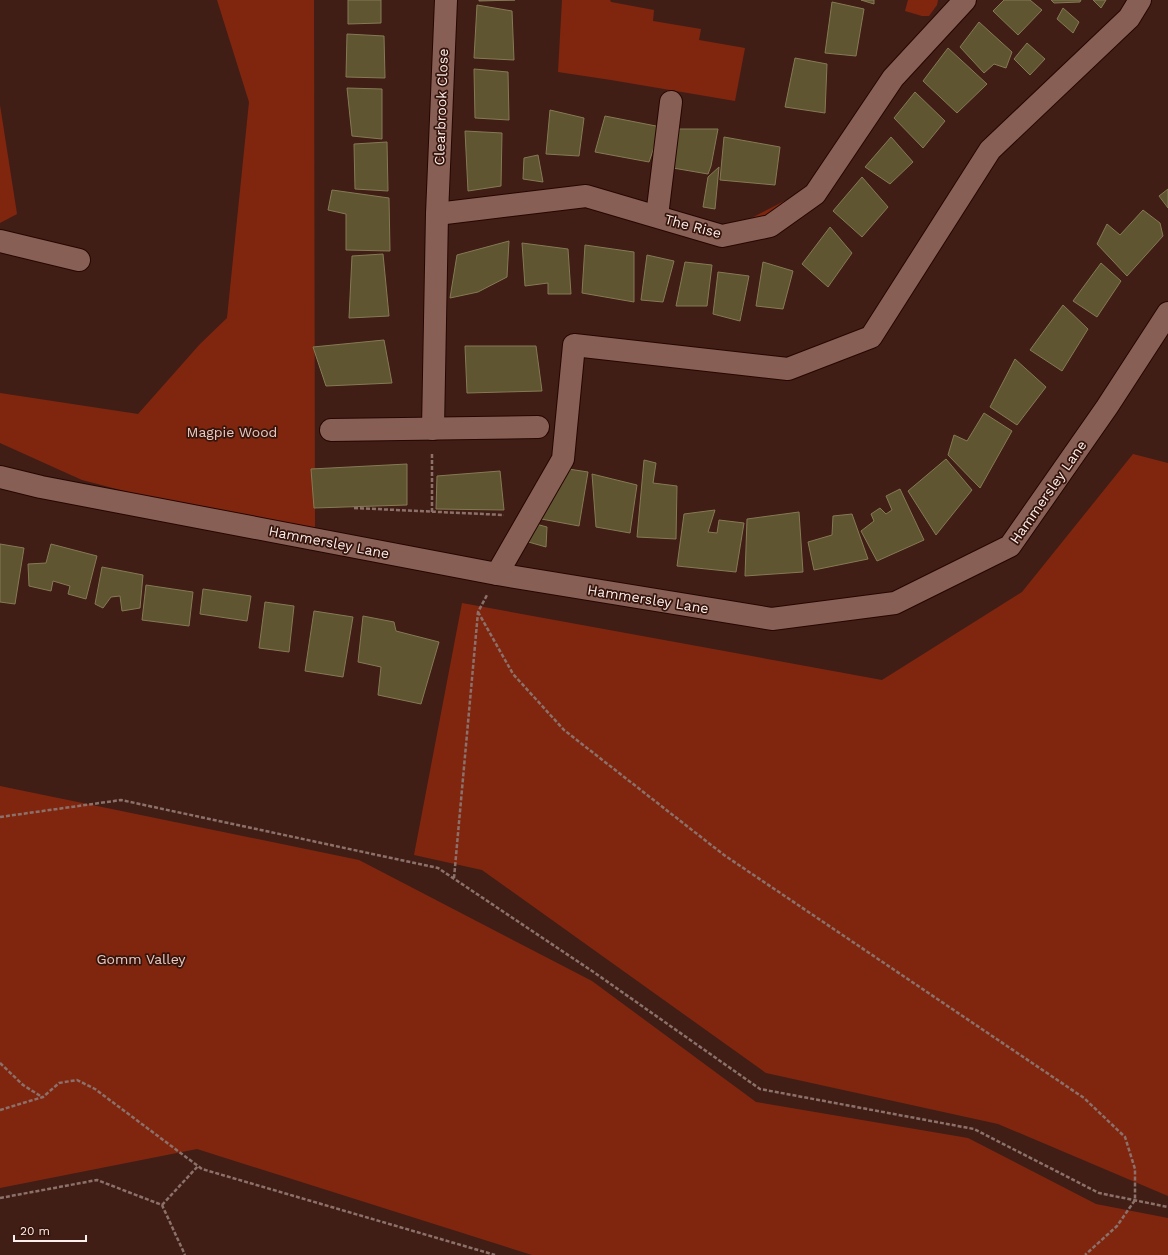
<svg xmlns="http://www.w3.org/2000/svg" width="1168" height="1255" font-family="'Work Sans',sans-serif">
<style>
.green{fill:#80260f}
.building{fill:#5f5530;stroke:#857a54}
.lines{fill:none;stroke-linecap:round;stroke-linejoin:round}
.minor-casing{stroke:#250602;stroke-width:24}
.path{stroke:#8b716a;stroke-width:2.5;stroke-dasharray:4 2;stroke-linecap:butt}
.minor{stroke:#885f55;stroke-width:22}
.labels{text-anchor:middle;stroke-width:3.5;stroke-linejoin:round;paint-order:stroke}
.street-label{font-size:14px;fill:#fdefeb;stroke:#35140c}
.park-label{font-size:14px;fill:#e9c9c1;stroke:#35140c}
</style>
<rect width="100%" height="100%" fill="#401e16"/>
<g class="green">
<path d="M217,0h97l1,533 -137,-28 -96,-25 -82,-37v-50l138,21 62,-70 27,-26 22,-216z"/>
<path d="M562,0h48l1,2 43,8 -1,11 48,8 -2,11 46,8 -10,53 -124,-21 -53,-8z"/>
<path d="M908,0h30l-1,5 -8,11h-7l-17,-5z"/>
<path d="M0,105l17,109 -17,9z"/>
<path d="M794,196l-10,17 -50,14z"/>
<path d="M1133,454l35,9v733l-170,-72 -232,-51 -284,-203 -68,-15 48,-252 420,77 140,-88z"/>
<path d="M0,786l359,74 233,121 164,121 212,36 128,66 72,14v37h-636l-335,-106 -197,39z"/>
</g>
<g class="building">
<path d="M348,0h33v23l-33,1z"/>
<path d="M479,0h36l-36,1z"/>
<path d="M861,0h13v4z"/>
<path d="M1004,0h26l12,10 -24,25 -25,-24z"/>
<path d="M1051,0h30l-1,2 -26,1z"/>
<path d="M1093,0h13l-5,8z"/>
<path d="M832,2l32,7 -8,47 -31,-3z"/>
<path d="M477,5l35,6 2,49 -40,-2z"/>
<path d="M1063,8l16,14 -6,11 -16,-14z"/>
<path d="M979,22l33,30 -6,16 -12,-4 -10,9 -24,-26z"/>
<path d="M347,34l37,2 1,42 -39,-1z"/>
<path d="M1027,43l18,16 -15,16 -16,-16z"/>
<path d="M948,48l39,36 -30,29 -34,-32z"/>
<path d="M795,58l32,6 -2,49 -40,-6z"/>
<path d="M474,69l34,3 1,48 -34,-2z"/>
<path d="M347,88l35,1v50l-30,-3z"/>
<path d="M915,92l30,29 -22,27 -29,-30z"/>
<path d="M550,110l34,8 -5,38 -33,-2z"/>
<path d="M605,116l56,11 -12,35 -54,-10z"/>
<path d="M672,129h46l-7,37 -3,8 -41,-7z"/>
<path d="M465,131l37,2 -1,53 -33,5z"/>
<path d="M724,137l56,10 -5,38 -55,-5z"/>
<path d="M891,137l22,25 -23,22 -25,-17z"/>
<path d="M387,142l1,49 -33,-2 -1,-45z"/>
<path d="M538,155l5,27 -20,-3 1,-21z"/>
<path d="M719,167l-4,42 -12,-2 5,-30z"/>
<path d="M862,177l26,30 -26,30 -29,-26z"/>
<path d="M1168,189v19l-9,-12z"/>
<path d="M332,190l57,8 1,53 -44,-1v-36l-18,-4z"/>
<path d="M1143,210l17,13 3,13 -36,40 -30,-32 10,-20 13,11z"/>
<path d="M830,227l22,26 -24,34 -26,-23z"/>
<path d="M509,241l-2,36 -29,15 -28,6 7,-43z"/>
<path d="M522,243l46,6 3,45h-23v-11l-23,3z"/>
<path d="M585,245l49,7v50l-52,-9z"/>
<path d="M383,254l6,62 -40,2 3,-62z"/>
<path d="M647,255l27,6 -11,41 -22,-2z"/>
<path d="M685,262l27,3 -5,41h-31z"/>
<path d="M763,262l30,9 -10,38 -27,-3z"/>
<path d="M1101,263l20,18 -24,36 -24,-16z"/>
<path d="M718,272l31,4 -9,45 -27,-7z"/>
<path d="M1063,305l25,24 -26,42 -32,-21z"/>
<path d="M384,340l8,43 -66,3 -13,-39z"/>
<path d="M465,346h71l6,45 -75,2z"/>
<path d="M1015,359l31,28 -29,38 -27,-18z"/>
<path d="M984,413l28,18 -32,57 -32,-33 6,-20 13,6z"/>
<path d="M946,459l26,31 -36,45 -28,-44z"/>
<path d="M644,460l12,3 -3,20 24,3 -1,53 -39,-2z"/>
<path d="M407,464v41l-93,3 -3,-39z"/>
<path d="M562,468l26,4 -9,54 -43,-8z"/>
<path d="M500,471l4,39 -68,-1 1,-33z"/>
<path d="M592,474l45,11 -7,48 -34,-6z"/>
<path d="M900,489l24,51 -47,21 -16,-30 13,-10 -3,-7 9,-6 6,6 6,-4 -6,-14z"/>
<path d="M715,510l-7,22 9,1 2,-13 25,3 -8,49 -59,-6 7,-52z"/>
<path d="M799,512l4,60 -58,4 2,-57z"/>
<path d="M852,514l16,45 -54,11 -6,-28 24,-7 1,-19z"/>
<path d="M532,523l15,4 -1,20 -21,-6z"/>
<path d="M0,544l24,4 -9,56 -15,-2z"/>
<path d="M51,544l46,12 -11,43 -18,-5 2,-8 -17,-5 -2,10 -22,-5 -1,-22 18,-1z"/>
<path d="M102,567l41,8 -3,33 -18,3 -2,-15 -9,1 -8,11 -8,-4z"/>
<path d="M146,585l47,7 -4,34 -47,-6z"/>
<path d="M203,589l48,7 -4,25 -47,-7z"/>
<path d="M265,602l29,4 -5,46 -30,-4z"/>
<path d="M314,611l39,6 -10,60 -38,-6z"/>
<path d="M363,616l31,6 2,9 43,11 -18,62 -43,-9 3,-28 -23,-5z"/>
</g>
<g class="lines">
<defs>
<g id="minor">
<path d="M437,214l149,-18 136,40 48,-10 45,-32 78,-116 72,-78"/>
<path d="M657,216l14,-114"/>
<path d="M0,241l79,19"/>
<path d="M433,429l4,-215 9,-214"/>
<path d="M331,430l207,-3"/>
<path d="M0,477l41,10 456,87 275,45 123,-16 115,-57 97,-139 61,-94"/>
<path d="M497,574l66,-115 11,-114 214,24 83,-32 119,-187 139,-132 11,-18"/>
</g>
</defs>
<use href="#minor" class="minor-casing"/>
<g class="path">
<path d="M354,508l150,7"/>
<path d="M432,512v-60"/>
<path d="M478,612l35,62 51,56 160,125 360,243 41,39 10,32v31l-18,26 -32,29"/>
<path d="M0,817l121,-17 317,68 157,105 165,116 214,40 125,64 69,14"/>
<path d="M454,878l24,-266 9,-17"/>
<path d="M0,1063l23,22 19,12"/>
<path d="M0,1110l43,-13 16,-14 18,-3 18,9 107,80 293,86"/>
<path d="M0,1198l97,-18 65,25 23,50"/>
<path d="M162,1205l36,-39"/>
</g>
<use href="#minor" class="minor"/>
</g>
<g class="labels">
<g class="street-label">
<text transform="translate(441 107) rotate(-88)" y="5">Clearbrook Close</text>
<text transform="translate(693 226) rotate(15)" y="5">The Rise</text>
<text transform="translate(1048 492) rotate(-55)" y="5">Hammersley Lane</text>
<text transform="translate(329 542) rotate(11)" y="5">Hammersley Lane</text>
<text transform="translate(648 599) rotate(9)" y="5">Hammersley Lane</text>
</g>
<g class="park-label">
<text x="232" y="437">Magpie Wood</text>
<text x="141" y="964">Gomm Valley</text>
</g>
</g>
<path d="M14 1235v6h72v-6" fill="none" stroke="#fdefeb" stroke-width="2"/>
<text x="20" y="1235" font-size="12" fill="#fdefeb" stroke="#35140c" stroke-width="3" paint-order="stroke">20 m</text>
</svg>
